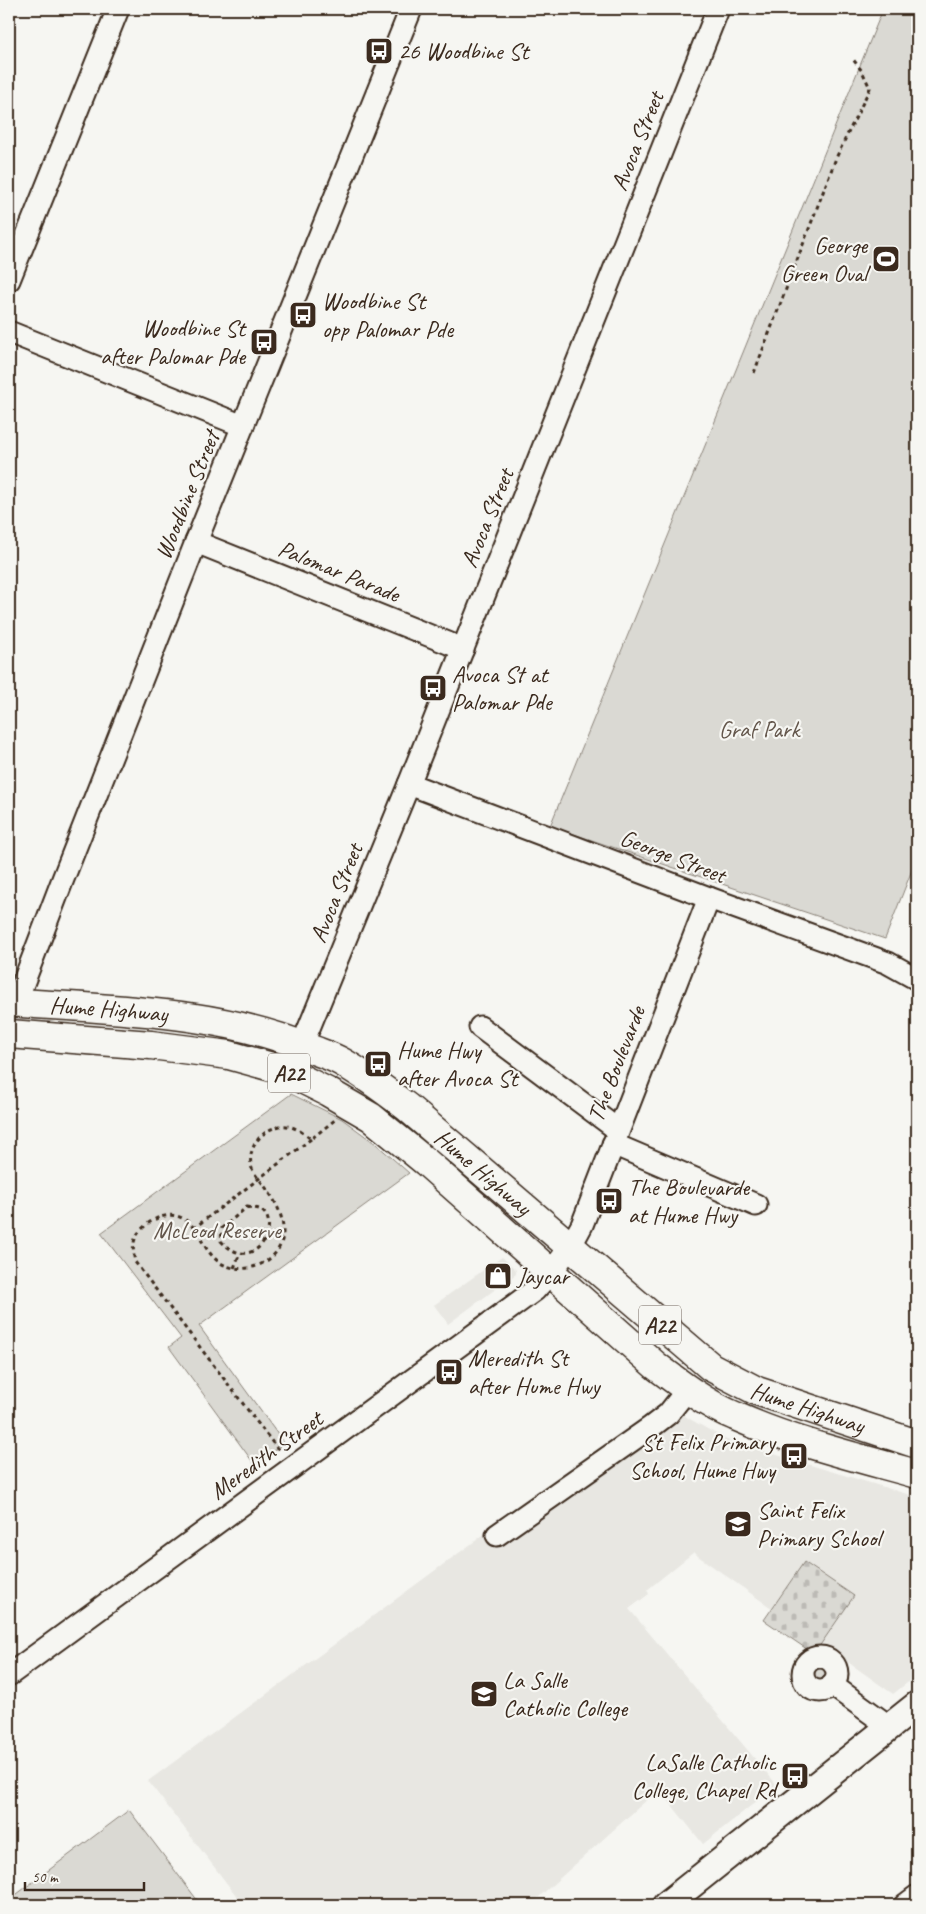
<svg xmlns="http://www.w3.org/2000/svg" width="926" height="1914" font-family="Caveat,sans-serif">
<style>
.built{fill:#e8e7e2}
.green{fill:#dad9d3;stroke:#8a8278}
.cemetery{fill:url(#cemetery-stones);stroke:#8a8278}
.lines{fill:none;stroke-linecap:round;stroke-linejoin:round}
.minor-casing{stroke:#3b2a1e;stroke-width:25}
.major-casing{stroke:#3b2a1e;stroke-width:30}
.highway-casing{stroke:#3b2a1e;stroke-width:31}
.path{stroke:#3b2a1e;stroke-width:3;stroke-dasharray:4 4;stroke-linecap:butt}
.minor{stroke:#f6f6f2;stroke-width:21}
.major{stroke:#f6f6f2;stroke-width:26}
.highway{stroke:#f6f6f2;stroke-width:28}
.labels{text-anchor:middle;stroke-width:4.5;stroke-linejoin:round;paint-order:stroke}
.shield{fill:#f6f6f2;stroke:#73675e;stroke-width:1}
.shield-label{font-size:22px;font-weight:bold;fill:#3b2a1e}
.poi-label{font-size:24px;fill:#3b2a1e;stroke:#f6f6f2;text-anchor:start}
.street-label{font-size:24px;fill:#3b2a1e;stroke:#f6f6f2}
.park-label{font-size:24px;fill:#63564b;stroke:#f6f6f2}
</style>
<defs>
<pattern id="cemetery-stones" width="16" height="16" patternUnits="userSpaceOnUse" patternTransform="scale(1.25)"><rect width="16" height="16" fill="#dad9d3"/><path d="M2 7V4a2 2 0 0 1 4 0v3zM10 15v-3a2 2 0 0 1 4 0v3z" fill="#bcbab5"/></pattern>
</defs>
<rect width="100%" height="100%" fill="#f6f6f2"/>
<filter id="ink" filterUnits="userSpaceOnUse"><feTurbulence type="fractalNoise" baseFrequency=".02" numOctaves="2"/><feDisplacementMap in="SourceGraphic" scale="10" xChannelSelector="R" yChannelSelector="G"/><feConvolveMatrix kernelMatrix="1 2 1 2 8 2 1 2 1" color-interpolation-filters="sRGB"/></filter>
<g filter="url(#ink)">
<g class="built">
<path d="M502,1257l14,13v4l-68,50 -14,-19z"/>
<path d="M666,1401l22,17 39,22 190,57v178l-24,19 -195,-138 -4,-4 -47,38 2,4 -20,15 148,176 -74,59 -44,-55 -129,116h-289l1,-2 -94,-122z"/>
</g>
<g class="green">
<path d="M883,9h34v848l-32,82 -335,-113z"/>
<path d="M291,1094l51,25 34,25 33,29 -210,153 85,117 -29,22 -86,-118 12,-9 -80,-105z"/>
<circle cx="819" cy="1674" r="10"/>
<path d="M129,1810l72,95h-192v-5z"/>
</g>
<path class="cemetery" d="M804,1562l50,34 -40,58 -50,-34z"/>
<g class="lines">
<defs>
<g id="minor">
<path d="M9,280l109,-271"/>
<path d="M9,332l234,94"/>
<path d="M196,542l267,107"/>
<path d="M409,784l300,114 179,65 29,16"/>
<path d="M16,1002l47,-123 133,-337 215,-533"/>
<path d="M480,1027l138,103"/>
<path d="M302,1045l107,-261 309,-775"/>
<path d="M613,1144l143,61"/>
<path d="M497,1535l154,-108 17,-13 19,-24"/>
<circle cx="820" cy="1674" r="17"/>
<path d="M9,1675l526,-385c19,-20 35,-41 47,-65l127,-327"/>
<path d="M832,1685l58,42"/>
<path d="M905,1905l12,-9"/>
</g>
<path id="major" d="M666,1905l251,-200"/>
<g id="highway">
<path id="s1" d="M9,1002c101,8 206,7 302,47 10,4 21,7 31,13 23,13 44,29 65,45l304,260 46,24 160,53"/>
<path d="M9,1034l142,11 78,10 57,16 42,21 43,25 55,45 229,203c25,19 51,39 80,51 58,26 121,41 182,58"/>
</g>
</defs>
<use href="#minor" class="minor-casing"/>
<use href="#major" class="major-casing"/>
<use href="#highway" class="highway-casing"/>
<g class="path">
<path d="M754,373l82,-215 34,-70 -8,-17 -10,-13"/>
<path d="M311,1139l-117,89c8,12 13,25 25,34 23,16 63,1 64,-29 1,-18 -9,-35 -20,-49 -4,-5 -11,-12 -12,-19 -3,-19 11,-35 29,-39 12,-2 22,6 31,13l25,-20"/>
<path d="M247,1207c4,1 9,1 12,2 25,11 -3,69 -38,32l1,-13z"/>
<path d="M194,1228c-3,-3 -7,-8 -12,-10 -15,-8 -36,3 -45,17 -5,8 -4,17 -2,27l144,189"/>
<path d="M234,1268l6,-15"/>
</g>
<use href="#minor" class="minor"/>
<use href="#major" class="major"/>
<use href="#highway" class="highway"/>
</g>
</g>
<defs>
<symbol id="bus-square" viewBox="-11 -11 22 22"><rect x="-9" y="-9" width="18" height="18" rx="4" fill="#3b2a1e" stroke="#f6f6f2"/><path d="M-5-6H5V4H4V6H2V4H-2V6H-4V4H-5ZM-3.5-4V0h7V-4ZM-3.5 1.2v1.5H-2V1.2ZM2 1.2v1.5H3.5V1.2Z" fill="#fff"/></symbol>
<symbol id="stadium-square" viewBox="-11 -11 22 22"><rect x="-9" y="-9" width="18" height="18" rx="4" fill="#3b2a1e" stroke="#f6f6f2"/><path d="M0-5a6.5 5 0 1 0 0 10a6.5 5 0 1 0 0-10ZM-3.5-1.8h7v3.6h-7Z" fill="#fff"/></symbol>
<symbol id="shop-square" viewBox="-11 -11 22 22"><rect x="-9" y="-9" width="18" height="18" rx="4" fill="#3b2a1e" stroke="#f6f6f2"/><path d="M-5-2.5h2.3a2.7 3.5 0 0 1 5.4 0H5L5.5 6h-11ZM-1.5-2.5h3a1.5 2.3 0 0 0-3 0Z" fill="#fff"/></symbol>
<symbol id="school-square" viewBox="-11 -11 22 22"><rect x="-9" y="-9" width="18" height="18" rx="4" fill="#3b2a1e" stroke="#f6f6f2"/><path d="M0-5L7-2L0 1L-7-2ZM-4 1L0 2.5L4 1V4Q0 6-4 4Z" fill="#fff"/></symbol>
</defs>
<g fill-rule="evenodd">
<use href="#bus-square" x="363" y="35" width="32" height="32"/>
<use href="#stadium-square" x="870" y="243" width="32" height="32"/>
<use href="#bus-square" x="287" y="299" width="32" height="32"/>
<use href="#bus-square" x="248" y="326" width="32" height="32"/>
<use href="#bus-square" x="417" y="672" width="32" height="32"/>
<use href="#bus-square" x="362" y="1048" width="32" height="32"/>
<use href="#bus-square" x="593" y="1185" width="32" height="32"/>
<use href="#shop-square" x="482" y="1260" width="32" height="32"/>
<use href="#bus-square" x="433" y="1356" width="32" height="32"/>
<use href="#bus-square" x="778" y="1440" width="32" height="32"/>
<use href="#school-square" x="722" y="1508" width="32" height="32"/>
<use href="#school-square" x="468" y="1678" width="32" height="32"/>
<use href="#bus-square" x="779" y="1760" width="32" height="32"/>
</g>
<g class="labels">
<g class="shield">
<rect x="268" y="1053.5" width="42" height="39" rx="4"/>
<rect x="639" y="1305.5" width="42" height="39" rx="4"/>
</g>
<g class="shield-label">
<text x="289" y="1081">A22</text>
<text x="660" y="1333">A22</text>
</g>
<g class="poi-label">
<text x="398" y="59">26 Woodbine St</text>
<text x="867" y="253" text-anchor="end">George<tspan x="867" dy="28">Green Oval</tspan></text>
<text x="322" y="309">Woodbine St<tspan x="322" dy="28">opp Palomar Pde</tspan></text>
<text x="245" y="336" text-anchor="end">Woodbine St<tspan x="245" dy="28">after Palomar Pde</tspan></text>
<text x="452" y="682">Avoca St at<tspan x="452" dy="28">Palomar Pde</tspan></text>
<text x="397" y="1058">Hume Hwy<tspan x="397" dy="28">after Avoca St</tspan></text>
<text x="628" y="1195">The Boulevarde<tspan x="628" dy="28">at Hume Hwy</tspan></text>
<text x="517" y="1284">Jaycar</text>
<text x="468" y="1366">Meredith St<tspan x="468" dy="28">after Hume Hwy</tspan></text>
<text x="775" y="1450" text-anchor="end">St Felix Primary<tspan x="775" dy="28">School, Hume Hwy</tspan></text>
<text x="757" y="1518">Saint Felix<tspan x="757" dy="28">Primary School</tspan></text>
<text x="503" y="1688">La Salle<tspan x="503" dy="28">Catholic College</tspan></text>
<text x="776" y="1770" text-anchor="end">LaSalle Catholic<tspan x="776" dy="28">College, Chapel Rd</tspan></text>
</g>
<g class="street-label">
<text transform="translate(637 141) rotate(-68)" y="8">Avoca Street</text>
<text transform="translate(187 495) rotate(-68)" y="8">Woodbine Street</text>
<text transform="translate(487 518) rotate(-68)" y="8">Avoca Street</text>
<text transform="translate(339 571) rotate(22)" y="8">Palomar Parade</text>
<text transform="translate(673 856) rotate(21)" y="8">George Street</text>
<text transform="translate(336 893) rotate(-68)" y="8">Avoca Street</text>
<text dy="8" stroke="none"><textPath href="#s1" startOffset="100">Hume Highway</textPath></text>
<text transform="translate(616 1064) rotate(-69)" y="8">The Boulevarde</text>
<text dy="8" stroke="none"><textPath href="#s1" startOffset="520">Hume Highway</textPath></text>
<text dy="8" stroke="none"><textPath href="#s1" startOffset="925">Hume Highway</textPath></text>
<text transform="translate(266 1455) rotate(-36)" y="8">Meredith Street</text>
</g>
<g class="park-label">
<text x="759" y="737">Graf Park</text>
<text x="217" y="1238">McLeod Reserve</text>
</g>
</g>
<rect width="926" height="1914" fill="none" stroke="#f6f6f2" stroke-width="30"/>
<rect x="15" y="15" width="896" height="1884" fill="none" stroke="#3b2a1e" stroke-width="2" filter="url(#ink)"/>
<path d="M25 1882v8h119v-8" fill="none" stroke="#3b2a1e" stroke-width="2.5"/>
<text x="32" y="1882" font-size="15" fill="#3b2a1e" stroke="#f6f6f2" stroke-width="4" paint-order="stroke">50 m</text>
</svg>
